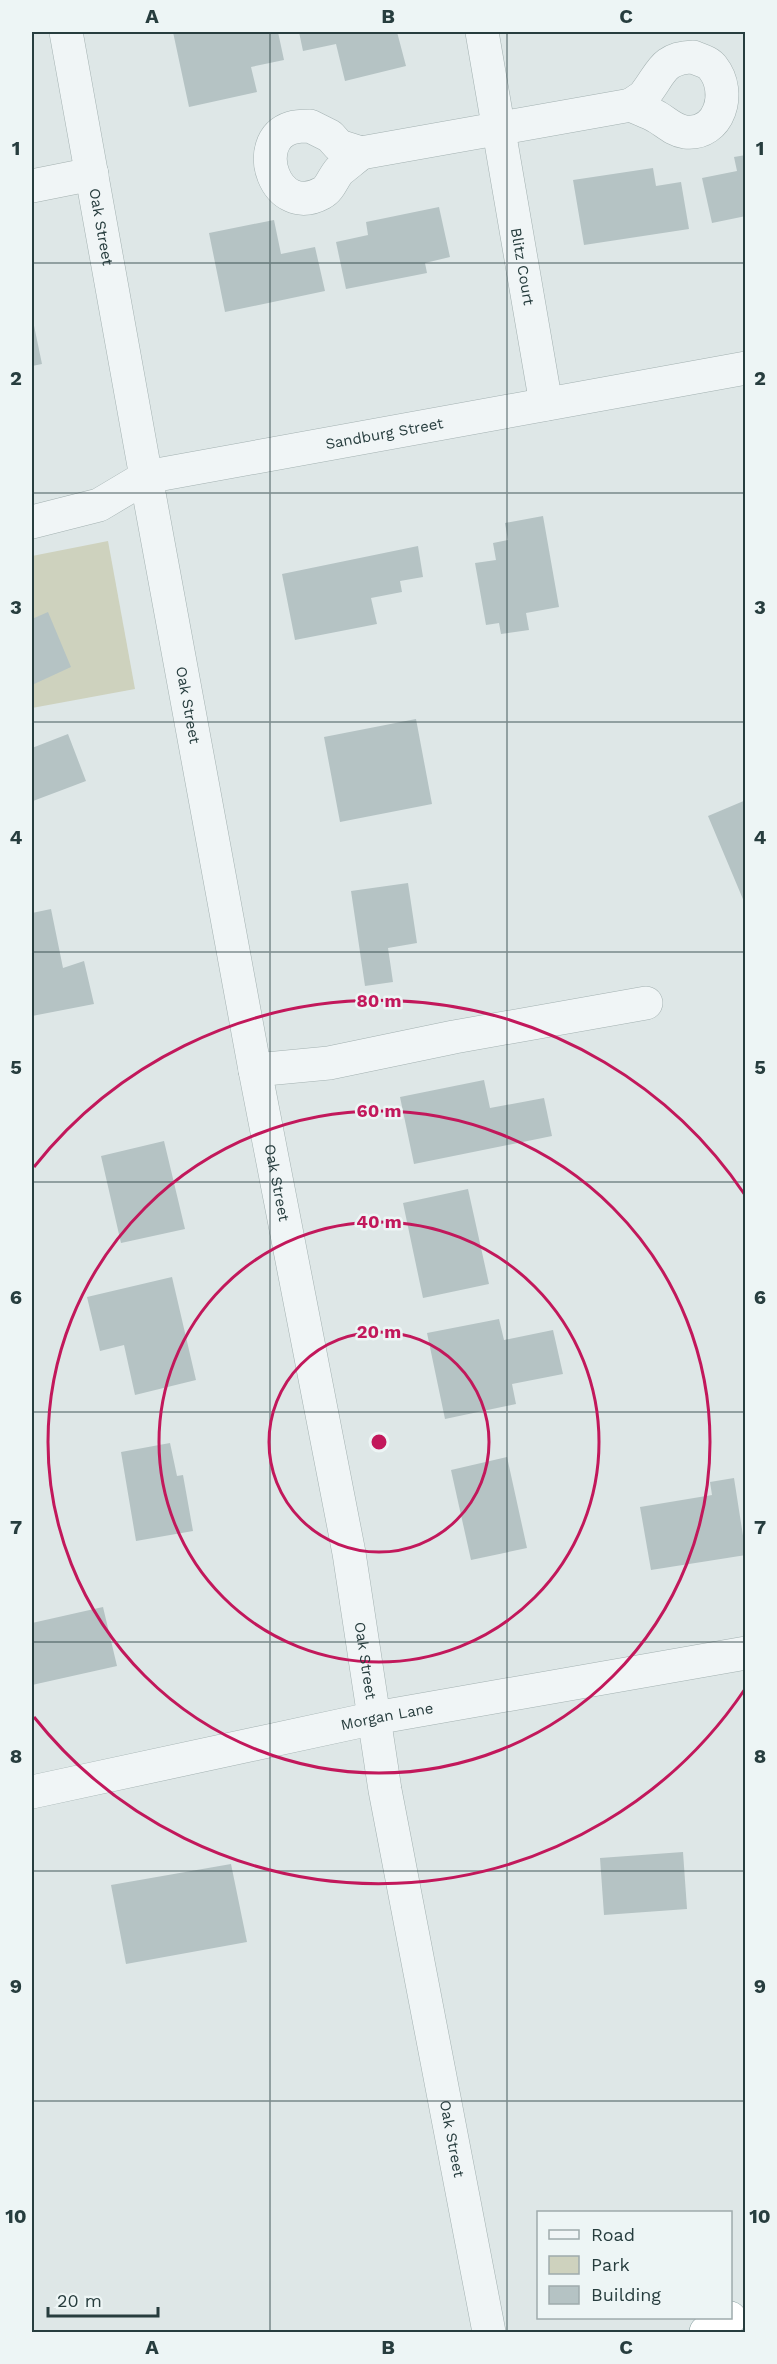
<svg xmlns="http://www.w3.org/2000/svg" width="777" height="2364" font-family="'Work Sans',sans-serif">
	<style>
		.green { fill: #ced2be }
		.building { fill: #b5c3c4 }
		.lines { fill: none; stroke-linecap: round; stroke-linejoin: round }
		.minor-casing { stroke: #a3b1b1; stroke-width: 34 }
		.highway-casing { stroke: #859d9e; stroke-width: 34 }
		.minor { stroke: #f0f5f6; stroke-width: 33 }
		.highway { stroke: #fff; stroke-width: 33 }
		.grid { fill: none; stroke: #273d3e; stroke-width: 1.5; stroke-opacity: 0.55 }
		.ring { fill: none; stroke: #c2185b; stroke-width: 3 }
		.labels { text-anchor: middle; stroke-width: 5; stroke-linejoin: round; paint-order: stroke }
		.street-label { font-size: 15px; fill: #273d3e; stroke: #edf5f5 }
		.centre { fill: #c2185b; stroke: #edf5f5; stroke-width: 3 }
		.ring-label { font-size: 18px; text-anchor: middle; font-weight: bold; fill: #c2185b; stroke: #edf5f5; stroke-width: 5; stroke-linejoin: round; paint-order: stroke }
		.neatline { fill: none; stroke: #273d3e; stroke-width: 2 }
		.grid-label { font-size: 20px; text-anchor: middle; font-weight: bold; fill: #273d3e }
	</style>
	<rect width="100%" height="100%" fill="#dee7e7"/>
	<path class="green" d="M108,541L135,689L32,708V556Z"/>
	<path class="building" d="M173,32H278L284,60L251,67L257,92L189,107Z
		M299,32H397L406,66L345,81L336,44L303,51Z
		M746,155V216L712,223L702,178L737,171L734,157Z
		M653,168L656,186L681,182L689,229L584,245L573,180Z
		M439,207L450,257L425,263L427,273L346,289L336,242L368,235L366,222Z
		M274,220L281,254L315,247L325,291L225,312L209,233Z
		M32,316L42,364L32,366Z
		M543,516L559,607L526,613L529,630L501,634L499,623L486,625L475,563L496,560L493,543L508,540L505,523Z
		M418,546L423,577L400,581L402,592L371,598L377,624L295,640L282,574Z
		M48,612L71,667L32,685V619Z
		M416,719L432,804L340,822L324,737Z
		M68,734L86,781L33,801L32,748Z
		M746,800V904H745L708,816Z
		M408,883L417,943L388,948L393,982L365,986L351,891Z
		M51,909L63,968L84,961L94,1004L32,1016V913Z
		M484,1080L490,1108L544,1098L552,1136L414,1164L400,1097Z
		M164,1141L185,1229L121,1243L101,1156Z
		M468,1189L489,1284L423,1298L403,1203Z
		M172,1277L196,1380L135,1395L124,1345L100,1351L87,1297Z
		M499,1319L504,1340L553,1330L563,1374L512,1384L516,1404L445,1419L427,1333Z
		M170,1443L177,1476L183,1475L193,1531L136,1541L121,1452Z
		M507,1457L527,1548L471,1560L451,1470Z
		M734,1478L746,1555L651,1570L640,1507L712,1495L710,1482Z
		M103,1607L117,1666L32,1685V1623Z
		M683,1852L687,1909L604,1915L600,1858Z
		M231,1864L247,1942L126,1964L111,1885Z"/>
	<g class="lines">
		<g class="minor-casing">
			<g id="minor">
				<path id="s1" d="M66,32L146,477L255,1070L349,1553L385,1790L489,2332"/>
				<path id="s2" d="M482,32L546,404"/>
				<path d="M693,57C700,60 709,62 713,68C732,92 720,136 685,132C673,130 666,122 657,117C649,112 639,109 631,105C636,101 643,98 646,93C662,72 663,58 693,57Z"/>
				<path d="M310,126L330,136L339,146L361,153C354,159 346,165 339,171C333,178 330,189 322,193C275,219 250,141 291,128C297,126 304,126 310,126Z"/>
				<path d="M361,153L631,105"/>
				<path d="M32,186L92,174"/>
				<path id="s3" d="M32,522L99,505L146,477L746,368"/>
				<path d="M255,1070L329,1063L454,1037L646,1003"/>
				<path id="s4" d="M32,1792L375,1718L746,1653"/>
			</g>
		</g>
		<g class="highway-casing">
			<path id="highway" d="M706,2332L730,2318"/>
		</g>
		<use href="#minor" class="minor"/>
		<use href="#highway" class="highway"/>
	</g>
	<path class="grid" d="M270,32V2332M507,32V2332M32,263H746M32,493H746M32,722H746M32,952H746M32,1182H746M32,1412H746M32,1642H746M32,1871H746M32,2101H746"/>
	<g class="ring">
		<circle cx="379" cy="1442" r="110"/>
		<circle cx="379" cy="1442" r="220"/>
		<circle cx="379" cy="1442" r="331"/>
		<path d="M745 1689A441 441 0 0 1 34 1717M34 1167A441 441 0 0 1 745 1195"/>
	</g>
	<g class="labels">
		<g class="street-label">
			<text dy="5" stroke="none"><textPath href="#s1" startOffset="198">Oak Street</textPath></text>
			<text dy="5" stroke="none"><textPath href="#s2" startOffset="238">Blitz Court</textPath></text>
			<text dy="5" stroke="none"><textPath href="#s3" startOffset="366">Sandburg Street</textPath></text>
			<text dy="5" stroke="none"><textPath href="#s1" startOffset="684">Oak Street</textPath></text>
			<text dy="5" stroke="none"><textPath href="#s1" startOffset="1170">Oak Street</textPath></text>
			<text dy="5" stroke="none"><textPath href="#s1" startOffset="1656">Oak Street</textPath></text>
			<text dy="5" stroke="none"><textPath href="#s4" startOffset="363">Morgan Lane</textPath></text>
			<text dy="5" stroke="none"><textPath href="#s1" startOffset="2142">Oak Street</textPath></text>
		</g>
	</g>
	<circle cx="379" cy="1442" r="9" class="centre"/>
	<g class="ring-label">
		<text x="379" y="1007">80 m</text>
		<text x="379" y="1117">60 m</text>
		<text x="379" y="1228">40 m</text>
		<text x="379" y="1338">20 m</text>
	</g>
	<rect width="777" height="2364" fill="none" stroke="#edf5f5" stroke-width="66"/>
	<rect x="537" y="2211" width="195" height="108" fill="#edf5f5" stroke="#9eabac" stroke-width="1.5"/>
	<rect x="549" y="2230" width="30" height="9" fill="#f0f5f6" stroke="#9eabac" stroke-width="1.5"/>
	<text x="591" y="2241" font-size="18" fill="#273d3e">Road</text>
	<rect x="549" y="2256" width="30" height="18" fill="#ced2be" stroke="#9eabac" stroke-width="1.5"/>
	<text x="591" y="2271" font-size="18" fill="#273d3e">Park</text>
	<rect x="549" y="2286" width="30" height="18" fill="#b5c3c4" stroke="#9eabac" stroke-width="1.5"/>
	<text x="591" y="2301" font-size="18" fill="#273d3e">Building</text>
	<path d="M48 2307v9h110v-9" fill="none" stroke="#273d3e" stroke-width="3"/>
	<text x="57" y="2307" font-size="18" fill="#273d3e" stroke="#edf5f5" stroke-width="4.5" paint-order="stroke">20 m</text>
	<rect x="33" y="33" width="711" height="2298" class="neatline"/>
	<g class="grid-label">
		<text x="152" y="23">A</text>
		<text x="388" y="23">B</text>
		<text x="626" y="23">C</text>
		<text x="16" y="155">1</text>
		<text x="760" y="155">1</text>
		<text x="16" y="385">2</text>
		<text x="760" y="385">2</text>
		<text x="16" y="614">3</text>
		<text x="760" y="614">3</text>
		<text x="16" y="844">4</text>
		<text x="760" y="844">4</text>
		<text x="16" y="1074">5</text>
		<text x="760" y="1074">5</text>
		<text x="16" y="1304">6</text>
		<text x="760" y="1304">6</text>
		<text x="16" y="1534">7</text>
		<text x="760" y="1534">7</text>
		<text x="16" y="1763">8</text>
		<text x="760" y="1763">8</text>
		<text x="16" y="1993">9</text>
		<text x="760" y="1993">9</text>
		<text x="16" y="2223">10</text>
		<text x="760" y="2223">10</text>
		<text x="152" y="2354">A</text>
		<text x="388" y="2354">B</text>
		<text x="626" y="2354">C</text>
	</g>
</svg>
